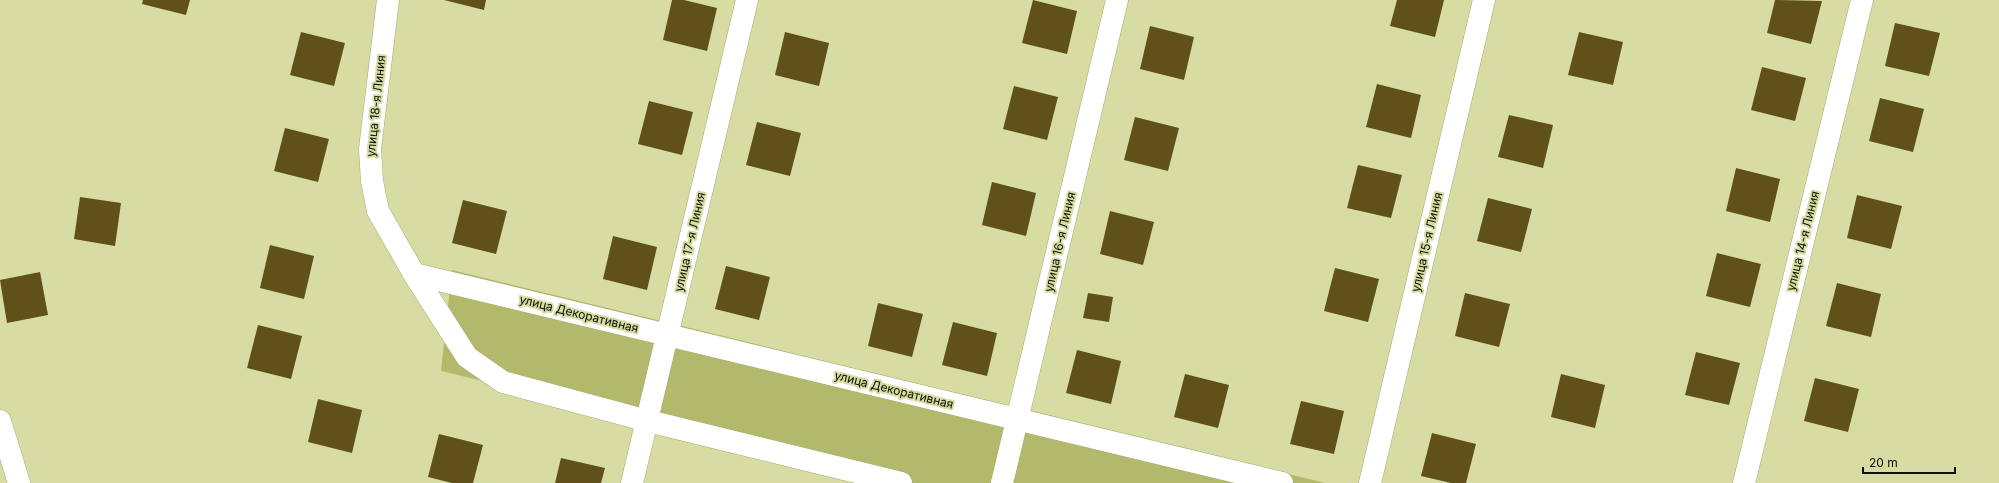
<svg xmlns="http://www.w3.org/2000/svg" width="1999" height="483" font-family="Inter,sans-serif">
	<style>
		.green { fill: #b3b96b }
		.building { fill: #60501a }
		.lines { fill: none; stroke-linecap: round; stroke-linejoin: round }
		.minor-casing { stroke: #a7ac74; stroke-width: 23 }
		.minor { stroke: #fff; stroke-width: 22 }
		.labels { text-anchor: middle; stroke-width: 4; stroke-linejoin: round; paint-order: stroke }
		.street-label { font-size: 12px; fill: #0e0e00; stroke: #d7dca3 }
	</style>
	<rect width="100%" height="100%" fill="#d7dca3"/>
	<path class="green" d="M452,270L1325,483H910L441,371Z"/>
	<path class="building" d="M143,0H190L186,15L142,4Z
		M444,0H486L484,10Z
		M672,0H684L717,8L707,51L663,40Z
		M1033,0L1077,11L1067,54L1022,43Z
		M1397,0H1444L1435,37L1390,26Z
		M1775,0L1822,1L1811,44L1767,33Z
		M1895,23L1940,33L1929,76L1885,66Z
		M1150,26L1194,37L1184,80L1140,69Z
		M301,32L345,43L334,86L290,75Z
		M785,32L829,43L819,86L775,75Z
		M1579,32L1623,42L1613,85L1568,75Z
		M1762,67L1806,78L1795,121L1751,110Z
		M1377,84L1421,95L1411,138L1366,127Z
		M1014,86L1058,97L1047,140L1003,129Z
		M1880,98L1924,109L1913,152L1869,141Z
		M649,101L693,112L682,155L638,144Z
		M1509,115L1553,125L1543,168L1498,157Z
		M1135,117L1179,128L1168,171L1124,160Z
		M757,122L801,133L790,176L746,165Z
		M285,128L329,139L318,182L274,171Z
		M1358,165L1402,175L1391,218L1347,208Z
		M1736,168L1780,179L1770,222L1726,211Z
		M992,182L1036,193L1026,236L982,225Z
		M1857,195L1902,206L1891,249L1847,238Z
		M80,197L121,203L115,246L74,239Z
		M1488,198L1532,209L1521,252L1477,241Z
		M463,200L507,211L496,254L452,243Z
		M1110,211L1154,222L1143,265L1100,254Z
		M613,236L657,247L647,290L603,279Z
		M270,245L314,256L304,299L260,288Z
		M1717,253L1761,264L1750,307L1706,296Z
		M726,266L770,277L759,320L715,309Z
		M1335,268L1379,279L1368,322L1324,311Z
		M40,272L48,315L7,323L0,280Z
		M1837,283L1881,294L1871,337L1826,326Z
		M1088,293L1113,297L1109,322L1083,318Z
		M1465,293L1510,304L1499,347L1455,336Z
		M878,303L923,314L912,357L868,346Z
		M953,322L997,333L987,376L942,365Z
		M258,325L302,336L291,379L247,368Z
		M1077,350L1121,361L1111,404L1066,393Z
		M1696,352L1740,363L1729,405L1685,395Z
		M1185,374L1229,385L1218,428L1174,417Z
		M1561,374L1605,385L1595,428L1551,417Z
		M1815,378L1859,389L1848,432L1804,421Z
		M318,399L362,410L352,453L308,442Z
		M1301,401L1344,411L1334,454L1290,444Z
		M1432,433L1476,444L1466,483H1451L1421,476Z
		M439,434L483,445L473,483H452L428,477Z
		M561,458L605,468L601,483H555Z"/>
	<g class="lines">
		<g class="minor-casing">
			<path id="minor" d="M388,0L370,149L372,181L378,211L414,274
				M0,421L19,483
				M632,483L747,0
				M901,483L648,421L503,382L467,357L414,274L1282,483
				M1002,483L1117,0
				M1370,483L1484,0
				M1744,483L1862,0"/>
		</g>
		<use href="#minor" class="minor"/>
	</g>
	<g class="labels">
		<g class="street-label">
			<text transform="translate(376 106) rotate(-84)" y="4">улица 18-я Линия</text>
			<text transform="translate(1803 241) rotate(-76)" y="4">улица 14-я Линия</text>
			<text transform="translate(690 242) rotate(-77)" y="4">улица 17-я Линия</text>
			<text transform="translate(1060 242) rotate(-77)" y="4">улица 16-я Линия</text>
			<text transform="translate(1427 242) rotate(-77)" y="4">улица 15-я Линия</text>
			<text transform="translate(579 314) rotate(14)" y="4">улица Декоративная</text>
			<text transform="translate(894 390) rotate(14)" y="4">улица Декоративная</text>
		</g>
	</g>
	<path d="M1863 467v6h92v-6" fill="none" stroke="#0e0e00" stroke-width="2"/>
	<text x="1869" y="467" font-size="12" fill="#0e0e00" stroke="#d7dca3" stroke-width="3" paint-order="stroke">20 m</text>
</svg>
